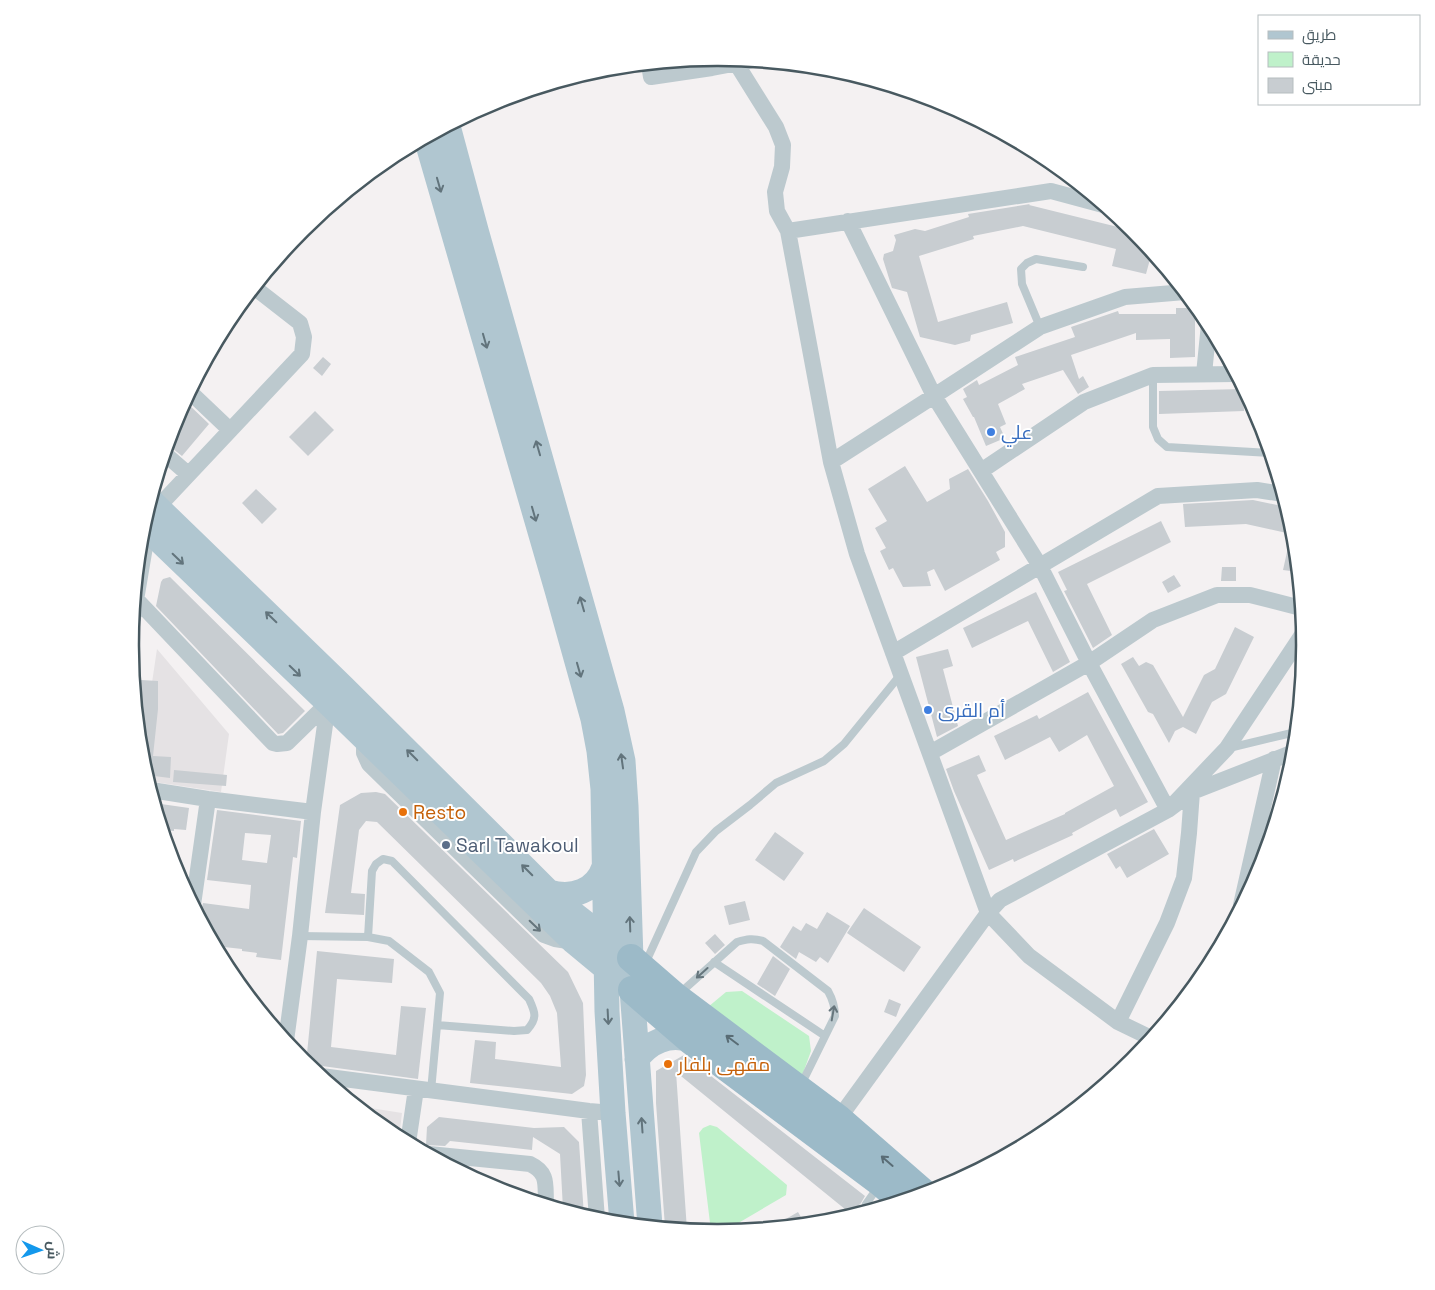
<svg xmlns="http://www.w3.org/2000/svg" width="1435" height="1290" font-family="'Space Grotesk',Cairo,sans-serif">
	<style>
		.education { fill: #e5e2e4 }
		.green { fill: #bff1ca }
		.building { fill: #c8cdd1; fill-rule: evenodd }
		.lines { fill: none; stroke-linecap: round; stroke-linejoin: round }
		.service { stroke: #bcc9ce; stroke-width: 8 }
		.minor { stroke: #bcc9ce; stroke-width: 16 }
		.primary { stroke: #b0c6d0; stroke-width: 25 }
		.trunk { stroke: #9cbac8; stroke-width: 28 }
		.oneway { stroke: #62747c }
		.oneway2 { stroke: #65757c }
		.oneway3 { stroke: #596c75 }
		.shop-dot { fill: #3f7fe0; stroke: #fff; stroke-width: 2 }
		.food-dot { fill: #e8710a; stroke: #fff; stroke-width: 2 }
		.service-dot { fill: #5c6f8a; stroke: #fff; stroke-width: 2 }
		.labels { text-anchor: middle; stroke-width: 4; stroke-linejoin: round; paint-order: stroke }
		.shop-label { font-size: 19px; fill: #366cbe; stroke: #fff; text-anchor: start }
		.food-label { font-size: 19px; fill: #c56008; stroke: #fff; text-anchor: start }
		.service-label { font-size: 19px; fill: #4e5e75; stroke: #fff; text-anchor: start }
		.rim { fill: none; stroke: #485960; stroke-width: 2.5 }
	</style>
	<rect width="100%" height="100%" fill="#f4f1f2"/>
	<path class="education" d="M157,649L229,734L221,792L148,781L141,757Z
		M358,1106L402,1113L399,1138L391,1133Z"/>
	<path class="green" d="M742,991L809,1036L811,1051L802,1076L708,1007L726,992Z
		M710,1125L717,1127L787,1185L786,1195L723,1232H716L711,1231L699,1133L703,1128Z"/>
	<path class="building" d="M1030,204L1029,205L1134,231L1152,252L1146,274L1112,266L1116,249L1023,226L973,236L974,239L919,256L938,322L1007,302L1013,323L971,335L970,341L955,345L920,337L907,292L892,288L883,259L884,254L893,251L896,240L894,235L915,229L925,231L969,217L968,214Z
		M1176,308H1195V357L1170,358V339L1136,340V333L1071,355L1079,379L1083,376L1089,387L1078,394L1063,370L1022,384L1025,389L998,404L1006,424L1000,427L1005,438L986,446L974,417H973L963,399L967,397L963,389L977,380L979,385L1018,365L1015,357L1075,337L1071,327L1118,311L1119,314H1176Z
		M323,357L331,364L322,376L313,368Z
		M1243,389L1244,411L1159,414V391Z
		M185,401L209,424L182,456L167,444L175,420Z
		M315,411L334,430L308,456L289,437Z
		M905,466L927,502L950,489L949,479L968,469L988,501L1005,532V547L996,552L1000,560L945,591L934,569L927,572L931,586L903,587L893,568L889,570L880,551L886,548L875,528L887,521L868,489Z
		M256,489L277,509L262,524L242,503Z
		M1253,500L1287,507L1294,531L1298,572L1283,570L1291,534L1246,524L1185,527L1183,504Z
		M1161,521L1171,542L1087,584L1112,635L1093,648L1064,591L1067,590L1058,572Z
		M1222,567H1236V581H1221Z
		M1174,575L1181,586L1168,593L1162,582Z
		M170,577L305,711L283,733L278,734L156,606L161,582L163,579Z
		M1036,592L1070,662L1053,672L1028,621L972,648L963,628Z
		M1235,627L1254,637L1226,694L1212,702L1196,734L1183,727L1175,731L1169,743L1153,714L1148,712L1121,664L1133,657L1139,666L1146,662L1153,665L1183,717L1204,675L1215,669Z
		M948,649L953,666L943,669L958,726L937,737L916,657Z
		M141,680L158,681V709L153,756L171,757L170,778L146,775L141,759L136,707H139Z
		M1088,692L1148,802L1120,817L1116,809L1072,833L1073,835L1014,862L1013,859L989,870L954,791L946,769L979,755L986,771L977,775L1006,840L1065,814V813L1114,786L1087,735L1059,752L1050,737L1005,760L994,736L1037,715L1039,719Z
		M174,770L227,775L226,786L173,782Z
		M376,792L385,794L568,972L583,1003L586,1075L584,1086L572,1094L470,1083L475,1040L496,1042L495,1059L561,1067L557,1013L550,996L541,983L377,822L366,821L359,830L351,893L365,894L364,915L325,913L340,805L361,793Z
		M154,803L189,808L186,830L174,829V831L163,830Z
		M217,810L301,821L297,858L293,857L281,960L256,957L257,953L242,951V949L215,946L198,914L201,911L203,903L249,909L251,885L207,880ZM245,833L271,835L267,863L242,860Z
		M1154,829L1169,854L1127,878L1120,866L1116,869L1107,854Z
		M775,832L804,853L784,881L755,860Z
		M745,901L750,920L729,925L724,906Z
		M864,908L921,947L904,972L847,933Z
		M827,912L850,926L828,963L820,957L816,962L799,952L796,959L780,947L793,926L801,931L806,923L817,929Z
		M715,934L725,945L715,954L705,943Z
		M317,951L394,959L392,983L337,979L331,1047L396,1055L401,1006L426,1008L418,1079L322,1066L315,1068H311L306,1064Z
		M773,956L790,969L775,996L757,984Z
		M889,999L901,1004L896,1017L884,1012Z
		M684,1055L865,1196L861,1203L851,1214L676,1072L687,1230L665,1227L656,1103V1071Z
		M439,1117L534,1128L564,1127L579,1142L584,1216L563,1209L560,1154L533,1137L532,1150L450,1141L445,1146L426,1145L427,1127Z
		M798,1212L805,1224L772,1227Z"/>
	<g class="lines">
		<path class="service" d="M1040,327L1022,284L1021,269L1027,263L1036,259L1083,267
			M1153,375V427L1158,439L1167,447L1270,453
			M1229,748L1296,732
			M300,936L368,937L389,941L429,972L440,993L431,1091
			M368,937L372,871L376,864L383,859L392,861L529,999C535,1012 538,1018 527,1030L514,1031L437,1025
			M714,962L825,1036
			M645,964L696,852L716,831L750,805L776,783L824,761L844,744L901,674
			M680,993L737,942C747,939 753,938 763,941L828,991C833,1000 835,1006 835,1016L801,1085
			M866,1204L878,1187"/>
		<path class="minor" d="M736,59V63L776,127L783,145L782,167L775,192L777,211L788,231L831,462L857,554L988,913L1000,900L1168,810L1227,748L1304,632
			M649,64L651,77L712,68L749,61
			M848,221L934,396L1040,327L1125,297L1185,292
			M788,231L1051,191L1103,205
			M1204,374L1209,324
			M190,392L230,430
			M165,454L188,474
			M831,462L934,396L1040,566L1089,663L1168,810L1192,792L1294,752
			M981,471L1084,402L1153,375L1236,374
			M158,507L302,354L304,337L300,323L255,288
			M136,599L273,743L277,744L287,743L328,703
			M133,618L148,529
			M893,653L1158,496L1257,490L1283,494
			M364,739V753L369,764L544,935L555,939L574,942
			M930,753L1089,663L1153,620L1217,595H1250L1301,608
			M151,790L208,799L313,812
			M193,905L208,799
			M1241,905L1274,759
			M1118,1022L1167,923L1184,878L1189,833L1192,792
			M286,1041L300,936L313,812L328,703
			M321,1076L589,1111L613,1113
			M589,1111L597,1219
			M834,1125L988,913L1029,956L1118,1022L1151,1038
			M408,1143L416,1089
			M429,1154L530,1164C549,1173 545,1185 546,1204"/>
		<path class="primary" d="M448,126L476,230L612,711L623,761L626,806L632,990L650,1226
			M426,138L557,590L593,719L599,751L603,789L607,1011L613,1113L622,1223
			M150,500L343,687L549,892L560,903L615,946
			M143,525L328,703L574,942L615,976
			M549,892C572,899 596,891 604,867
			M637,1059C649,1042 669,1033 690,1040"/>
		<path class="trunk" d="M631,958L676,997L839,1119L924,1193
			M632,990L690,1040L881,1183L901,1200"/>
	</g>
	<defs><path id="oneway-shaft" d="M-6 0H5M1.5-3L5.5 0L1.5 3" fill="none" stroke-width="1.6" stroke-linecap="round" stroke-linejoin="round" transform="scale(1.25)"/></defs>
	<g class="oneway">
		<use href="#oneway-shaft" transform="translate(439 185) rotate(74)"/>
		<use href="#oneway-shaft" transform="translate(485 341) rotate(74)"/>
		<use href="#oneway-shaft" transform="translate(538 448) rotate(-106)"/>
		<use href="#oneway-shaft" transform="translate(534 514) rotate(74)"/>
		<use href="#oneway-shaft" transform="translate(178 559) rotate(44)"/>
		<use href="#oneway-shaft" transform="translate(582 604) rotate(-106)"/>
		<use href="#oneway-shaft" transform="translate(271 617) rotate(-136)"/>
		<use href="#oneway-shaft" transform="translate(579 670) rotate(74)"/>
		<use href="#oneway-shaft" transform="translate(295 671) rotate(44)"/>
		<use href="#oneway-shaft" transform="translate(412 755) rotate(-135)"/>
		<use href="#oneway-shaft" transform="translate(622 761) rotate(-98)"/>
		<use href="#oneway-shaft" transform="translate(527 870) rotate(-135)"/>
		<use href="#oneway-shaft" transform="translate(630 924) rotate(-92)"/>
		<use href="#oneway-shaft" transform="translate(608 1017) rotate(87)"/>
		<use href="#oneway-shaft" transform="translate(642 1125) rotate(-94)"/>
		<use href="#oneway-shaft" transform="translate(619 1179) rotate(85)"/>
	</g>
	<g class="oneway2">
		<use href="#oneway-shaft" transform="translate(535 926) rotate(44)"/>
		<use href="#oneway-shaft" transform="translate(702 973) rotate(138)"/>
		<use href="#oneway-shaft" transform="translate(833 1013) rotate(-80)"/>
	</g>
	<g class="oneway3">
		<use href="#oneway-shaft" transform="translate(732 1040) rotate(-143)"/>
		<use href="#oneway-shaft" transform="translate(887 1161) rotate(-139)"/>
	</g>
	<g class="shop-dot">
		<circle cx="991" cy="432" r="5"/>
		<circle cx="928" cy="710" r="5"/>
	</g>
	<g class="food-dot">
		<circle cx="403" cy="812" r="5"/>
		<circle cx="668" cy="1064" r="5"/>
	</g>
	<circle class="service-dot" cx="446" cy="845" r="5"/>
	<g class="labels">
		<g class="shop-label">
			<text x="1001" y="439">علي</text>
			<text x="938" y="717">أم القرى</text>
		</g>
		<g class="food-label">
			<text x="413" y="819">Resto</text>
			<text x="678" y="1071">مقهى بلفار</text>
		</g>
		<g class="service-label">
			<text x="456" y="852">Sarl Tawakoul</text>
		</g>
	</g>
	<path d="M0 0H1435V1290H0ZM717 66H718A578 578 0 0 1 1296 644V646A578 578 0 0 1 718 1224H717A578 578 0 0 1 139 646V644A578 578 0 0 1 717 66Z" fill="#fff" fill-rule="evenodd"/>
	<path class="rim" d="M717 66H718A578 578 0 0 1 1296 644V646A578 578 0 0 1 718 1224H717A578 578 0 0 1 139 646V644A578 578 0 0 1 717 66Z"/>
	<rect x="1258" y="15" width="162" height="90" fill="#ffffff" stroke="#b6bdbf"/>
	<rect x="1268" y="31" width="25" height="8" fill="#b0c6d0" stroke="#b6bdbf"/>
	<text x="1302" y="40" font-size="15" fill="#485960">طريق</text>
	<rect x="1268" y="52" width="25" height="15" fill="#bff1ca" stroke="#b6bdbf"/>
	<text x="1302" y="65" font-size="15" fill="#485960">حديقة</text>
	<rect x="1268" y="78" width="25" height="15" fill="#c8cdd1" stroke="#b6bdbf"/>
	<text x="1302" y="90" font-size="15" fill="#485960">مبنى</text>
	<g transform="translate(40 1250) rotate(92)"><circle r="24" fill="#ffffff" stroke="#b6bdbf"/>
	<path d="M0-4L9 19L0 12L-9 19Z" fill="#1398ec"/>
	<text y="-8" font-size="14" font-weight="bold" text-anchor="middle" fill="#485960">ش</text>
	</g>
</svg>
